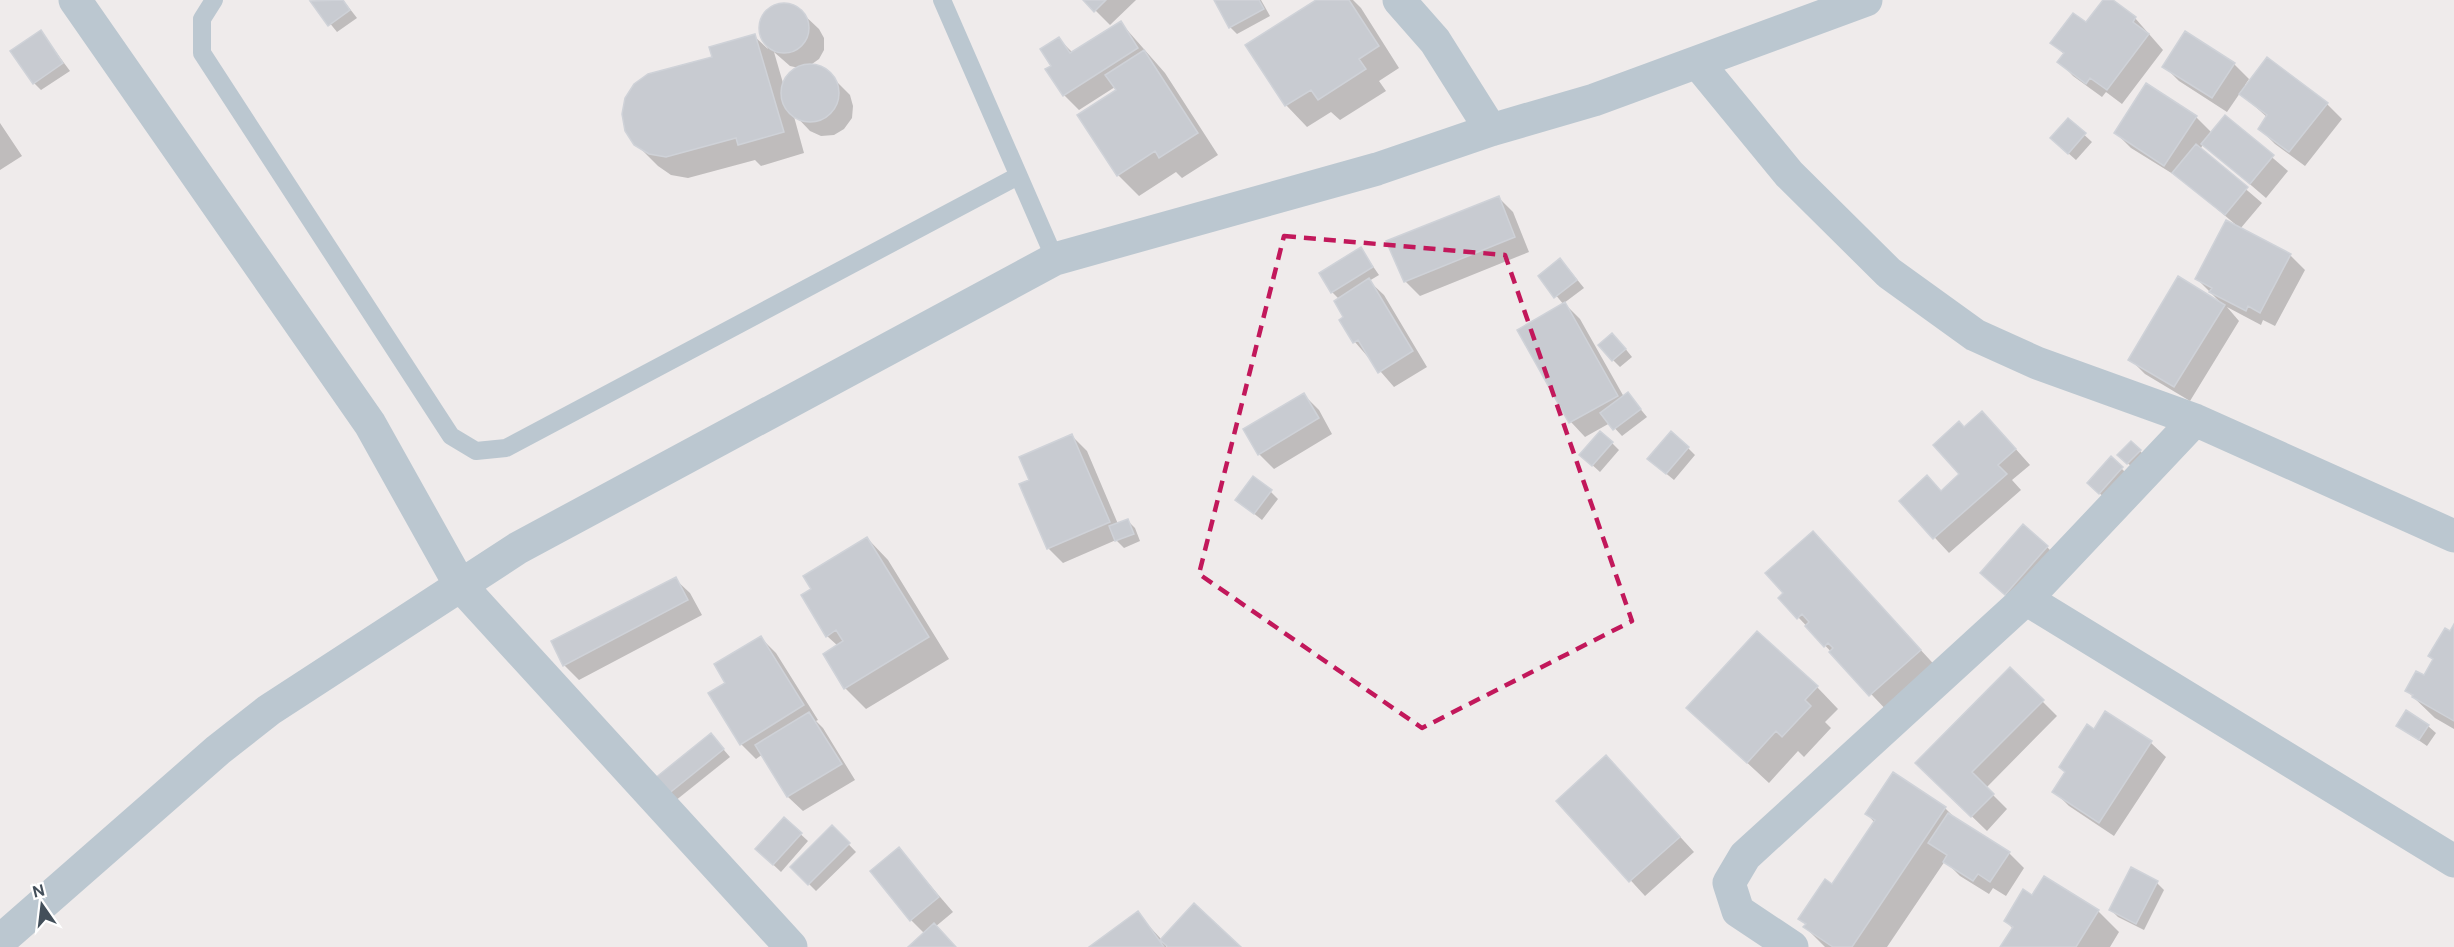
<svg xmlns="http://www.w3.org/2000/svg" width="2454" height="947" font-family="'DM Sans',sans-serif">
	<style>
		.shadow { fill: #0003; fill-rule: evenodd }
		.building { fill: #c8cbd1; stroke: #cfd2d8; stroke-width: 1.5 }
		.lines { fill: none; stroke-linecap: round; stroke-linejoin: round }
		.lane { stroke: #bbc7d0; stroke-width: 18 }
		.street { stroke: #bbc7d0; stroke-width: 33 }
		.marked { fill: none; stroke: #c2185b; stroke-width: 4.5; stroke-dasharray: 12 8; stroke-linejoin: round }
	</style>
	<rect width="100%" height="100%" fill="#efebeb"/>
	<path class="shadow" d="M343,0L357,18L337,32L312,1Z
		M1085,0H1136L1110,25Z
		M1216,0H1261L1270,16L1237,34L1230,27Z
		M1319,0H1353L1361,8L1399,68L1379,81L1386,91L1340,120L1331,112L1307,127L1286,105Z
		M2105,0H2110L2135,18L2163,50L2122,104L2106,92L2102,97L2073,76L2059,61L2064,54L2052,43L2086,24Z
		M784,4L795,7L803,14L819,29L824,38V50L819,59L812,64L825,70L850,95L853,106L852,118L844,129L834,135L821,136L810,131L793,113L804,153L761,166L755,160L688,178L671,175L658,166L636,144L714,58L754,36L768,49L761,34V23L765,14L774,7ZM774,52L790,66L799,68L791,72L783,83Z
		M1121,23L1165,73L1218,155L1182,178L1176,172L1139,196L1118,175V91L1115,87L1079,110L1064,95L1053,66L1059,39L1073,53Z
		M41,32L70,71L41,90L34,83Z
		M2267,59L2327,104L2342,119L2305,166L2275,144L2260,129L2268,118L2240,93L2227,112L2179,81L2164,66L2234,64L2249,79L2245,85L2247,86Z
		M2196,117L2212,133L2225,117L2288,171L2266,198L2203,144L2200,150L2262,203L2240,229L2290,255L2305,270L2275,326L2263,320L2261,325L2227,307L2239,321L2190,401L2145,374L2130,359L2222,304L2196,278L2235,224L2181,179L2131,148L2116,133Z
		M2068,120L2092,142L2076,160L2059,145Z
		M0,123L22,156L0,170Z
		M1498,197L1513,212L1529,252L1420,296L1405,281Z
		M1361,249L1379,275L1369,281L1384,295L1427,367L1394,387L1355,342L1339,299L1332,292Z
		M1567,267L1584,288L1564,303L1580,319L1624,397L1628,394L1647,417L1622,436L1610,423L1585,437L1571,422L1519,330L1564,305L1540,276Z
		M1620,342L1632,357L1620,367L1613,360Z
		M1304,395L1319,410L1332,434L1274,469L1259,454Z
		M1997,428L2030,465L2012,480L2021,490L1949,553L1901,501L1942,492L1961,475L1965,429Z
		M1072,436L1087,451L1118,524L1128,521L1135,528L1140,541L1124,548L1116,540L1063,563L1048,548Z
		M1612,443L1619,450L1600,472L1589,462Z
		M1688,448L1695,455L1674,480L1657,466Z
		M2140,451L2147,458L2135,470L2119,455Z
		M2111,458L2129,476L2107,500L2096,490Z
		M1271,492L1278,499L1262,520L1237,500Z
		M1813,533L1941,672L1892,716L1780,598L1785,593Z
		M867,538L888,560L949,659L866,709L845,688L838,646L827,636L813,590Z
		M2047,547L2061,561L2021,608L1997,588Z
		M675,579L690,593L702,615L579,680L564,665Z
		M2454,627V729L2435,718L2407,691L2424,677Z
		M761,638L776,653L818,720L816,721L823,728L855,780L803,811L788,797L763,754L756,759L741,744L727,683Z
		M2010,669L2057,716L1986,788L2007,809L1987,831L1917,763Z
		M1817,687L1838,709L1825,722L1831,728L1804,757L1798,751L1769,783L1688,708Z
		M2106,713L2151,743L2166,757L2114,836L2069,806L2054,791Z
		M2398,726H2428L2436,733L2427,746Z
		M718,743L730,757L675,801L668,794Z
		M1621,772L1694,852L1645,896L1558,801Z
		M1945,808L1957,820L2009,853L2024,868L2006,896L1993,888L1989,894L1960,876L1945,861L1887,947H1825L1805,927L1806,925L1800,919L1832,886L1875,823L1867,814Z
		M784,819L808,841L781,872L764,856Z
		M832,827L856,852L816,891L792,867Z
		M899,849L953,912L935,927L955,947H910L925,934L911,920Z
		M2131,869L2157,883L2164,890L2144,930L2118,917L2111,910Z
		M2033,897L2098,911L2119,932L2110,947H2002L2013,929L2006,921Z
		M1137,913L1162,940L1239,947H1170L1166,943V947H1092Z"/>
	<path class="building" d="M343,0L350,10L328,26L310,1Z
		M1083,0H1106L1094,12Z
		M1214,0H1259L1264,9L1229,28Z
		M1316,0H1349L1379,46L1359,59L1366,69L1318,100L1311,90L1285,106L1245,45Z
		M2103,0H2113L2136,17L2133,22L2149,34L2107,90L2090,78L2086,84L2057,62L2064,53L2050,43L2073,13L2086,22Z
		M759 28a25 25 0 1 1 50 0a25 25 0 1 1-50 0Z
		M1121,21L1138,48L1063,96L1045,69L1051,66L1040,49L1059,37L1070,53Z
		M41,30L63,63L33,84L10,51Z
		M2185,31L2235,63L2212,98L2162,67Z
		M755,34L784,132L738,145L736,138L666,157L649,154L634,145L625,131L622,114L625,98L634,84L648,74L712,57L709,47Z
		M1144,50L1198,133L1159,158L1155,151L1117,176L1077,115L1116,90L1105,75Z
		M2267,57L2328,103L2289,152L2258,129L2267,115L2239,94Z
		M781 93a29 29 0 1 1 58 0a29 29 0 1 1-58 0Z
		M2146,83L2197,116L2164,166L2114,133Z
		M2225,115L2274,155L2250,184L2201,144Z
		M2068,118L2086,133L2068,154L2050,138Z
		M2196,144L2248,187L2225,215L2172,173Z
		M1499,196L1515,237L1404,282L1386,241Z
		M2226,220L2291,254L2260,313L2248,306L2246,311L2209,292L2212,288L2195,279Z
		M1361,247L1373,267L1331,293L1319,273Z
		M1560,258L1577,280L1554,298L1538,276Z
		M2178,276L2225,305L2174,387L2128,360Z
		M1369,278L1413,351L1378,373L1358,340L1353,343L1339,320L1343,317L1334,301Z
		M1565,302L1618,396L1569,423L1517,330Z
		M1612,333L1626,349L1612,361L1598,345Z
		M1628,392L1641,409L1613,430L1600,413Z
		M1304,393L1319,418L1258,455L1243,429Z
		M1982,411L2016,449L1998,465L2007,474L1933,539L1899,501L1927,475L1941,491L1959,474L1933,445L1959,421L1964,427Z
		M1600,431L1613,442L1592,466L1579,455Z
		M1671,431L1689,447L1666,474L1647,459Z
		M1072,434L1110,522L1047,549L1019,484L1029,480L1019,457Z
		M2131,441L2141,450L2127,464L2117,455Z
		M2111,456L2123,467L2099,494L2087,483Z
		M1253,476L1272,490L1254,514L1235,500Z
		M1128,519L1134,534L1115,541L1109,526Z
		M2023,524L2048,546L2005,595L1980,573Z
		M1813,531L1921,650L1869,696L1829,652L1833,648L1828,643L1824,647L1805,626L1809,622L1802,614L1797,619L1778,598L1783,593L1765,573Z
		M867,537L929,637L844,689L823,654L843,641L836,630L826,637L801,595L811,589L803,576Z
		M676,577L688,600L563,666L551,641Z
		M2454,624V721L2412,697L2413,695L2405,691L2416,671L2424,675L2433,659L2428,656L2445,628L2450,631Z
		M1757,631L1818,686L1805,700L1811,706L1782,737L1776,731L1747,763L1686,708Z
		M761,636L804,705L740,745L708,693L725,683L714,664Z
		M2010,667L2044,700L1972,772L1994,794L1971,817L1915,763Z
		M2406,710L2429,725L2419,740L2396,726Z
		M2105,711L2152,741L2099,823L2052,792L2065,772L2059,767L2087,724L2094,729Z
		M809,712L842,764L787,797L755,745Z
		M711,733L724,749L667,795L654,779Z
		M1606,755L1680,837L1629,882L1556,801Z
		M1893,772L1946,807L1852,947H1833L1803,927L1806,924L1798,919L1825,879L1832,884L1875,820L1865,814Z
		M1948,813L2010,852L1990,882L1978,874L1973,881L1943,862L1947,855L1928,843Z
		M784,817L802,833L773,865L755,849Z
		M832,825L850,843L808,885L790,867Z
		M899,847L939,897L910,921L870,871Z
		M2131,867L2158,881L2136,924L2109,910Z
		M2044,876L2099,910L2076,947H2000L2013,927L2004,921L2023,889L2032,895Z
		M1194,903L1241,947H1168L1160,940Z
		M1138,911L1164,947H1089Z
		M934,923L956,947H908Z"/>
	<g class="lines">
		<path class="lane" d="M214,0L202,19V53L451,436L476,451L506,448L1018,176
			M942,0L1055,259"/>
		<path class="street" d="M75,0L370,424L460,585L791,947
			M1399,0L1435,41L1491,130
			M1697,62L1789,174L1889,273L1975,335L2037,363L2195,420L2454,536
			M2026,599L2454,861
			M0,941L218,750L269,710L518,548L1055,259L1377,169L1491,130L1594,100L1866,0
			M1792,947L1738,911L1729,883L1745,856L2026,599L2195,420"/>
	</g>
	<path class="marked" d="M1284,236L1505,255L1632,621L1422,728L1199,574Z"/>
	<g transform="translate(42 905) rotate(346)" stroke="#ffffff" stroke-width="4.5" paint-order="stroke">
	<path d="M0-4.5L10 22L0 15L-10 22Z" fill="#434f5a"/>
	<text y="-9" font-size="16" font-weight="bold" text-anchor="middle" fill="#434f5a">N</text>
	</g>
</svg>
